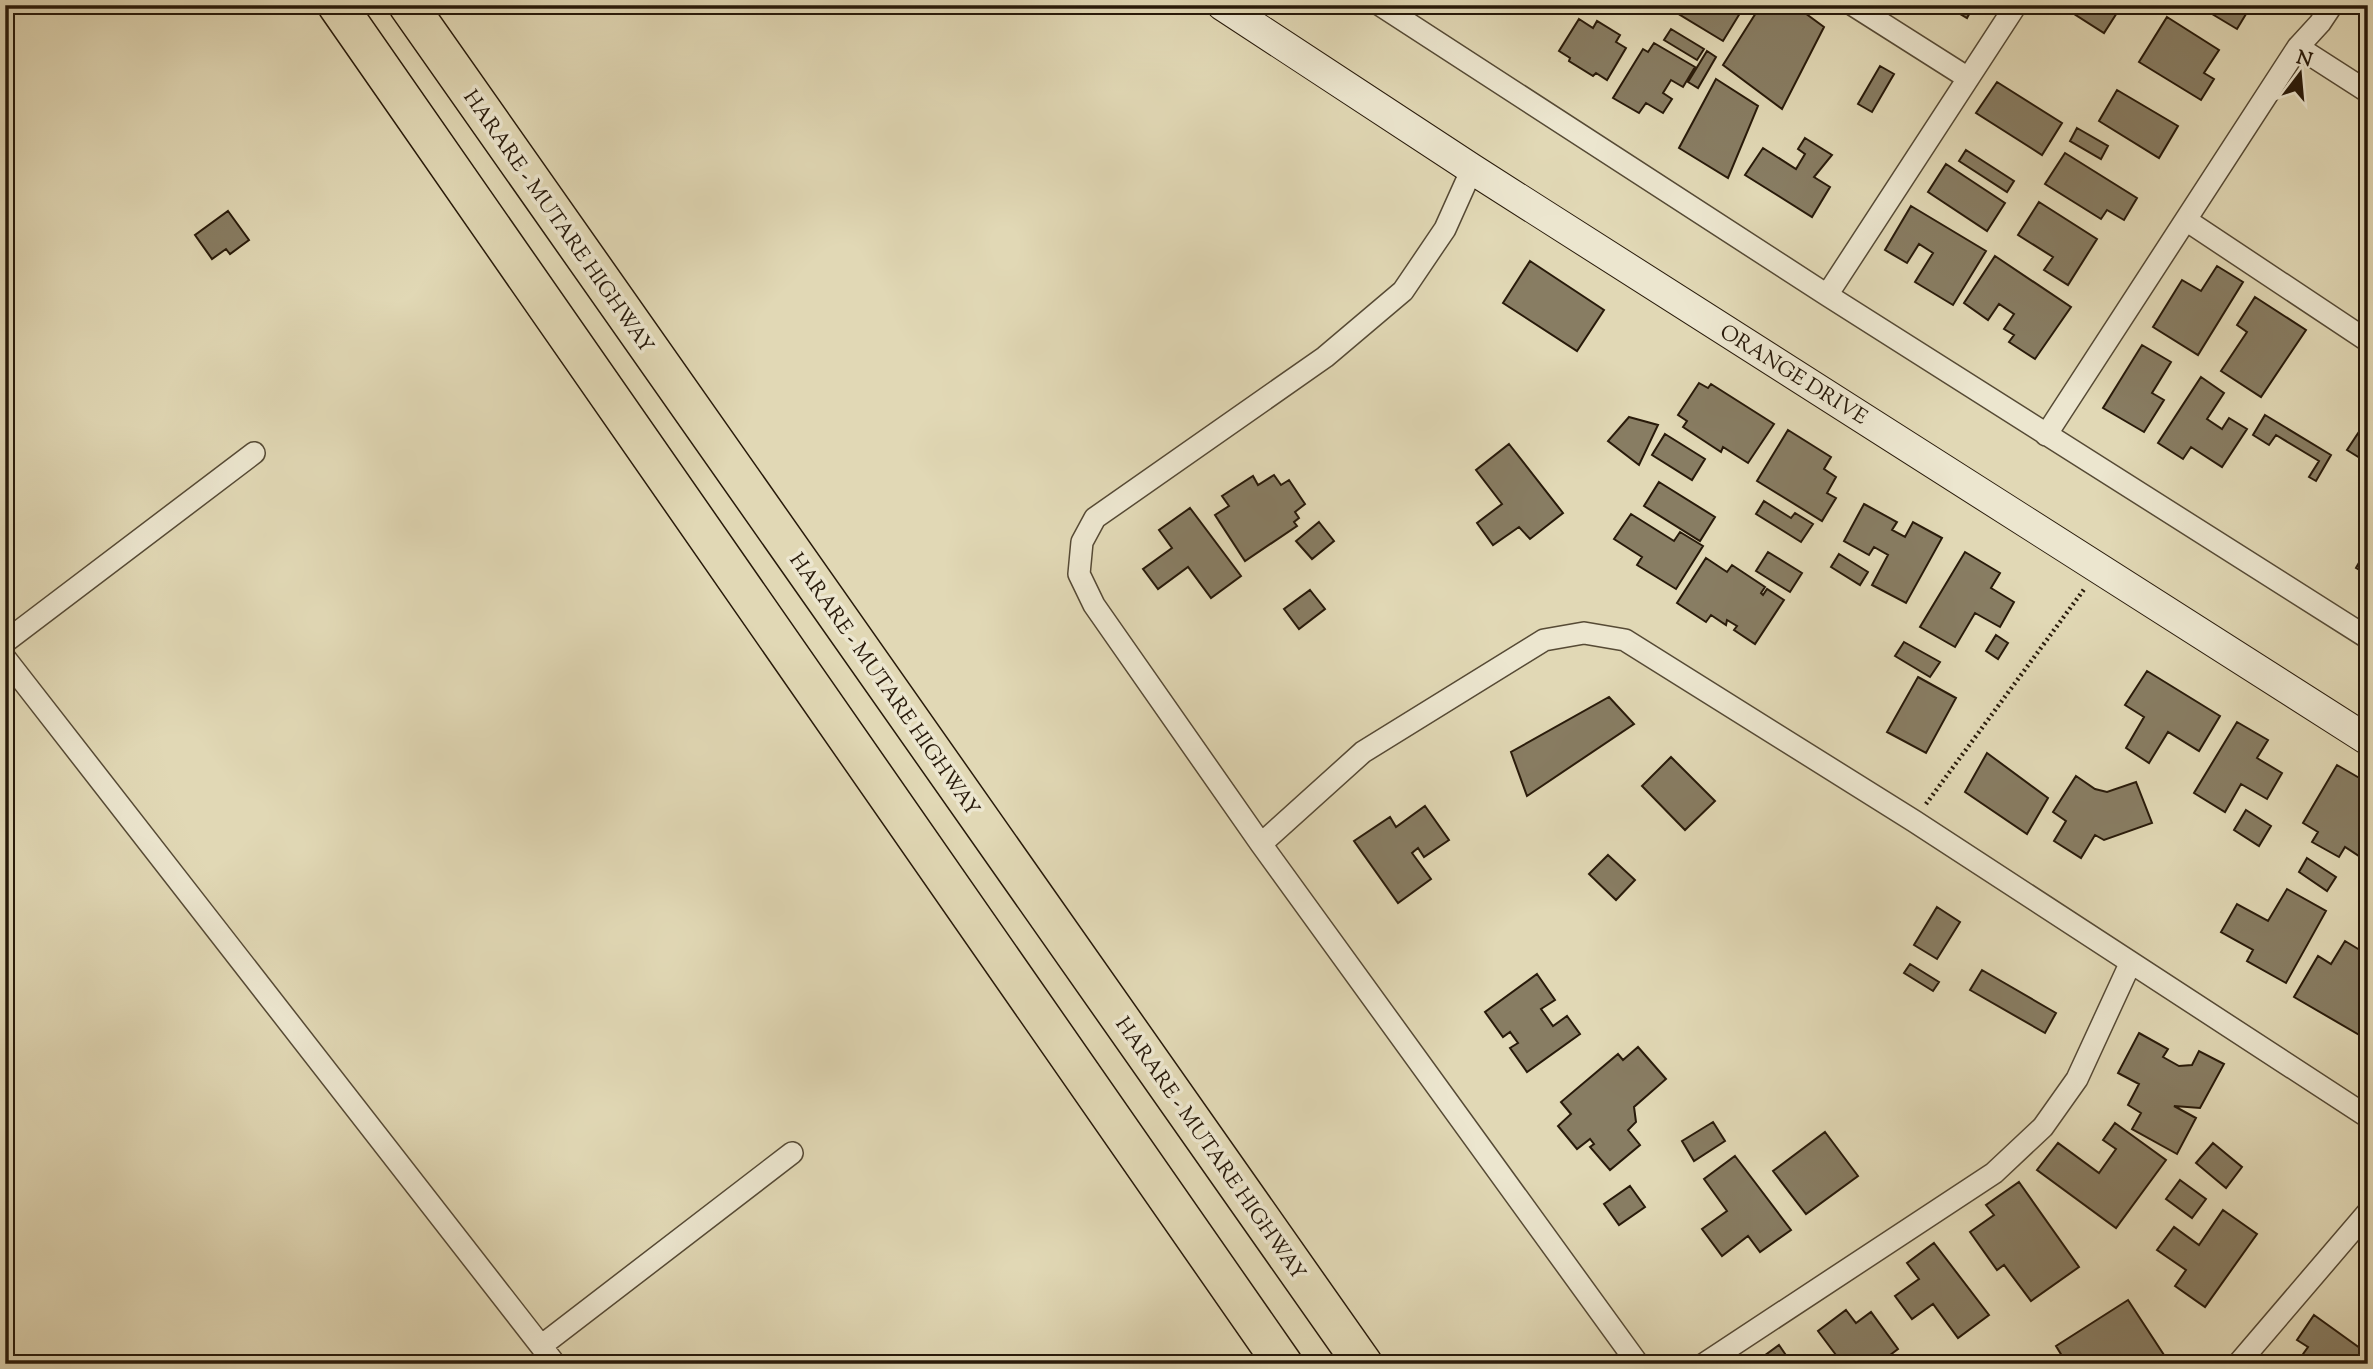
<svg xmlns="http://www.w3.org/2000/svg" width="2373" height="1369" font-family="'Sorts Mill Goudy',serif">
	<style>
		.building { fill: #887d63; stroke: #281a0a; stroke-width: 2 }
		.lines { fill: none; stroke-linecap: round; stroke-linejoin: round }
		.street-casing { stroke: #564a35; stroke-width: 24 }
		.secondary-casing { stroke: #281a0a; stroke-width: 32 }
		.highway-casing { stroke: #281a0a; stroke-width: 41 }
		.path { stroke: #281a0a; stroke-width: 4.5; stroke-dasharray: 2 3.5; stroke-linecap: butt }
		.street { stroke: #ece6cf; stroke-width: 21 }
		.secondary { stroke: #ece6cf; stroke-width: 30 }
		.highway { stroke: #e1d8b5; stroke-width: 38 }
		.labels { text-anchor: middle; stroke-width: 7; stroke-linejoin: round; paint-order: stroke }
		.street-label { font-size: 21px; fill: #281a0a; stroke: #ece6cf }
	</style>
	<rect width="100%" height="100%" fill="#e1d8b5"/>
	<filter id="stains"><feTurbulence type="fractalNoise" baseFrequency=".00286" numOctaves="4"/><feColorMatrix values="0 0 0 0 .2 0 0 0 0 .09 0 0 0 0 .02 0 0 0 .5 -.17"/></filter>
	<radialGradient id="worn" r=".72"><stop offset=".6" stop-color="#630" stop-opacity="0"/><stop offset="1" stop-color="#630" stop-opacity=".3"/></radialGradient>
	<path class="building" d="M1681,5H1745L1723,41L1677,13Z
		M1761,5H1794L1824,27L1782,109L1723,65Z
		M1945,5H1974L1967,18Z
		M2060,5H2122L2104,33Z
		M2217,5H2232L2246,14L2237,29L2212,14Z
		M2167,17L2219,50L2204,73L2214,79L2201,100L2139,62Z
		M1579,19L1593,28L1597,21L1620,35L1616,42L1626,48L1607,80L1596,73L1593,76L1569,61L1570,58L1559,51Z
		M1671,29L1704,49L1697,60L1664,40Z
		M1654,43L1695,67L1683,87L1671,80L1663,93L1672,99L1663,113L1646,103L1639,113L1613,98L1643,49L1648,52Z
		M1707,51L1716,57L1698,88L1688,82Z
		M1880,66L1894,74L1872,112L1858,104Z
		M1716,79L1758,106L1728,178L1679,148Z
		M1997,82L2062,123L2042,155L1976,113Z
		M2117,90L2178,126L2159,158L2099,121Z
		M2077,128L2108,146L2101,159L2070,141Z
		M1805,138L1832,155L1814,177L1830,187L1812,217L1745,175L1763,148L1796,169L1805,154L1798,149Z
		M1966,150L2014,181L2007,192L1959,161Z
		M2065,153L2137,198L2124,220L2107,210L2101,219L2045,184Z
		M1946,164L2005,203L1987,231L1928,192Z
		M2039,202L2097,239L2068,285L2044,270L2053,257L2018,235Z
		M1911,206L1986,251L1953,305L1915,282L1933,253L1919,244L1907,263L1885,250Z
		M228,211L249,240L230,254L226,249L212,259L195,235Z
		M1995,256L2071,307L2035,359L2009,342L2014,335L2004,329L2014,314L1999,304L1988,320L1964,303Z
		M1530,261L1604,310L1577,351L1503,303Z
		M2217,266L2243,282L2198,355L2153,327L2182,280L2201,291Z
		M2255,297L2306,330L2261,397L2221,371L2247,332L2237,325Z
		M2142,345L2171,362L2152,393L2164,400L2144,432L2103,408Z
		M2201,377L2224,393L2207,419L2222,429L2229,418L2247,429L2222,467L2191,447L2183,459L2158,443Z
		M1699,383L1708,388L1711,384L1774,424L1748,463L1723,447L1721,452L1683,427L1687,421L1678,415Z
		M2265,415L2331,455L2316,481L2309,477L2319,461L2276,435L2269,445L2253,435Z
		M1629,417L1658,425L1639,465L1608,441Z
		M2368,418V463L2347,450Z
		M1788,430L1831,457L1824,469L1836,477L1827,493L1836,498L1822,521L1757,481Z
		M1665,434L1705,459L1692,480L1652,455Z
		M1509,444L1563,513L1530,539L1519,527L1493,545L1477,523L1502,504L1476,470Z
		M1274,475L1281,485L1289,480L1305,504L1295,512L1299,518L1294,522L1297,526L1245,561L1215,515L1229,506L1222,496L1253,476L1258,485Z
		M1659,482L1715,517L1700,541L1644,506Z
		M1764,501L1791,518L1795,513L1813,524L1801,542L1756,514Z
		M1864,504L1897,522L1892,530L1905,537L1913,522L1942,538L1906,603L1872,585L1888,555L1874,547L1869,555L1844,541Z
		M1190,508L1241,576L1211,598L1188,567L1158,589L1143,569L1172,548L1159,530Z
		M1631,514L1674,541L1680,532L1703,546L1676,589L1637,565L1642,557L1614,539Z
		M1319,522L1334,541L1312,559L1296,541Z
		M2368,547V575L2356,568Z
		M1768,552L1802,573L1790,592L1756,571Z
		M1965,552L2000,573L1991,588L2014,602L2000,627L1975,613L1955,647L1920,627Z
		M1839,554L1868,572L1860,585L1831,567Z
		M1706,558L1727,572L1732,565L1765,587L1761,593L1763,595L1767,589L1784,600L1755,644L1734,630L1737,626L1727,620L1726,625L1711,615L1706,622L1677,603Z
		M1310,590L1325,609L1299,629L1284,609Z
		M1996,635L2008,643L1998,659L1986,651Z
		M1904,642L1940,662L1930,677L1895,656Z
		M2147,671L2220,716L2199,751L2168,732L2149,763L2126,748L2144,717L2125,705Z
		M1918,677L1956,698L1926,753L1887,732Z
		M1609,697L1634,724L1527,796L1511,752Z
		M2237,722L2268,740L2257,758L2282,773L2267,799L2241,784L2225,812L2194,793Z
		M1987,753L2048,798L2027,834L1965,792Z
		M1671,757L1715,801L1685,830L1642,786Z
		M2337,765L2368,783V849L2362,858L2345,847L2339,857L2312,842L2318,832L2303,823Z
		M2076,776L2095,789L2107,792L2136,782L2152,823L2104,840L2095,835L2081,858L2054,841L2066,821L2053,812Z
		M1425,806L1449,840L1424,857L1418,848L1412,853L1431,879L1398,903L1354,841L1390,817L1396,827Z
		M2246,810L2271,826L2259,846L2234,830Z
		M1608,855L1635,880L1616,900L1589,874Z
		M2307,858L2336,877L2327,891L2299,872Z
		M2287,889L2326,911L2286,983L2247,961L2253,950L2221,932L2237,904L2268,921Z
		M1937,907L1960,922L1937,959L1914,945Z
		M2345,941L2368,955V1040L2294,997L2318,956L2331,964Z
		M1910,964L1939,982L1933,991L1904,973Z
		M1982,970L2056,1013L2045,1033L1970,990Z
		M1537,974L1555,1000L1541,1009L1553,1026L1567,1016L1580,1034L1527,1072L1510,1048L1518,1043L1510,1032L1503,1037L1485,1012Z
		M2139,1033L2168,1049L2163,1057L2179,1066L2192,1065L2199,1051L2224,1064L2200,1108L2174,1106L2196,1118L2177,1154L2132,1129L2141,1113L2128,1105L2139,1084L2118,1073Z
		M1638,1047L1666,1079L1634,1107L1636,1122L1628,1130L1640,1145L1610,1170L1590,1147L1594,1144L1590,1139L1577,1149L1558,1126L1571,1114L1561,1102L1618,1054L1623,1060Z
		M1713,1122L1725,1141L1694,1161L1682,1141Z
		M2115,1123L2166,1160L2116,1228L2037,1170L2058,1143L2099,1173L2116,1149L2103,1140Z
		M1825,1132L1858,1176L1806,1214L1773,1171Z
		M2213,1143L2242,1167L2226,1188L2196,1163Z
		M1735,1156L1791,1230L1760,1252L1748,1236L1722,1256L1702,1229L1727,1211L1704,1179Z
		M2180,1180L2206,1199L2192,1218L2166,1199Z
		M2019,1182L2079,1267L2031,1301L2004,1265L1997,1270L1970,1232L1994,1215L1986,1205Z
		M1630,1186L1645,1207L1619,1225L1604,1204Z
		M2223,1210L2257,1234L2205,1307L2175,1286L2186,1270L2157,1250L2174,1227L2199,1245Z
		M1934,1243L1989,1315L1958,1338L1933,1304L1912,1319L1895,1296L1919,1279L1907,1263Z
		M2128,1300L2166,1358L2158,1364H2067L2056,1346Z
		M1846,1310L1856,1323L1871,1312L1898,1349L1878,1364H1825L1836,1355L1818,1331Z
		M2314,1315L2364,1351L2358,1360L2363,1364H2296L2308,1347L2297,1340Z
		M1779,1345L1792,1364H1753Z"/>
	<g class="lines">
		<g class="street-casing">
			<path id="street" d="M1380,5L1827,295L2368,638
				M1853,5L1968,78
				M2298,47L2368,92
				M1472,169L1445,229L1403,291L1325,357L1095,518L1082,542L1079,574L1094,605L1261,844L1638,1364
				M2186,220L2368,341
				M1827,295L2016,5
				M2046,435L2298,47L2320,23L2332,5
				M5,642L254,453
				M5,658L555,1364
				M1261,844L1363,752L1544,640L1584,633L1625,640L1914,821L2368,1117
				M541,1346L792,1153
				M1704,1364L1994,1173L2043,1127L2077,1079L2130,964
				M2238,1364L2368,1212"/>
		</g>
		<g class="secondary-casing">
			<path id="secondary" d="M1222,5L1472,169L2368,740"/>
		</g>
		<g class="highway-casing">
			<path id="highway" d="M337,5L1283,1364
				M408,5L1363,1364"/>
		</g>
		<path class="path" d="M1926,804L2085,588"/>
		<use href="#street" class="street"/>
		<use href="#secondary" class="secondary"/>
		<use href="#highway" class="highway"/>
	</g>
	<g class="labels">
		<g class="street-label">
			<text transform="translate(559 221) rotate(55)" y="7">HARARE - MUTARE HIGHWAY</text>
			<text transform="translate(1794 374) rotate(32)" y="7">ORANGE DRIVE</text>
			<text transform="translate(885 684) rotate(55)" y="7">HARARE - MUTARE HIGHWAY</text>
			<text transform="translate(1211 1148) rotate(55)" y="7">HARARE - MUTARE HIGHWAY</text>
		</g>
	</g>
	<rect width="2373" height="1369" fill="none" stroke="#e1d8b5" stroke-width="28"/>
	<rect x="7" y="7" width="2359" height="1355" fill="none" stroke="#281a0a" stroke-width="3.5"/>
	<rect x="14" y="14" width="2345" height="1341" fill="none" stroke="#281a0a" stroke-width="2"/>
	<g transform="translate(2300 74) rotate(16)" stroke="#ece6cf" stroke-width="5" paint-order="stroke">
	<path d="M0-5L12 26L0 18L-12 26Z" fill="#281a0a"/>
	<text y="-10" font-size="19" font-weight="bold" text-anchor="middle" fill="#281a0a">N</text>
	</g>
	<rect width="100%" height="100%" filter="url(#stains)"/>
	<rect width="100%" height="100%" fill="url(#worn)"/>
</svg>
